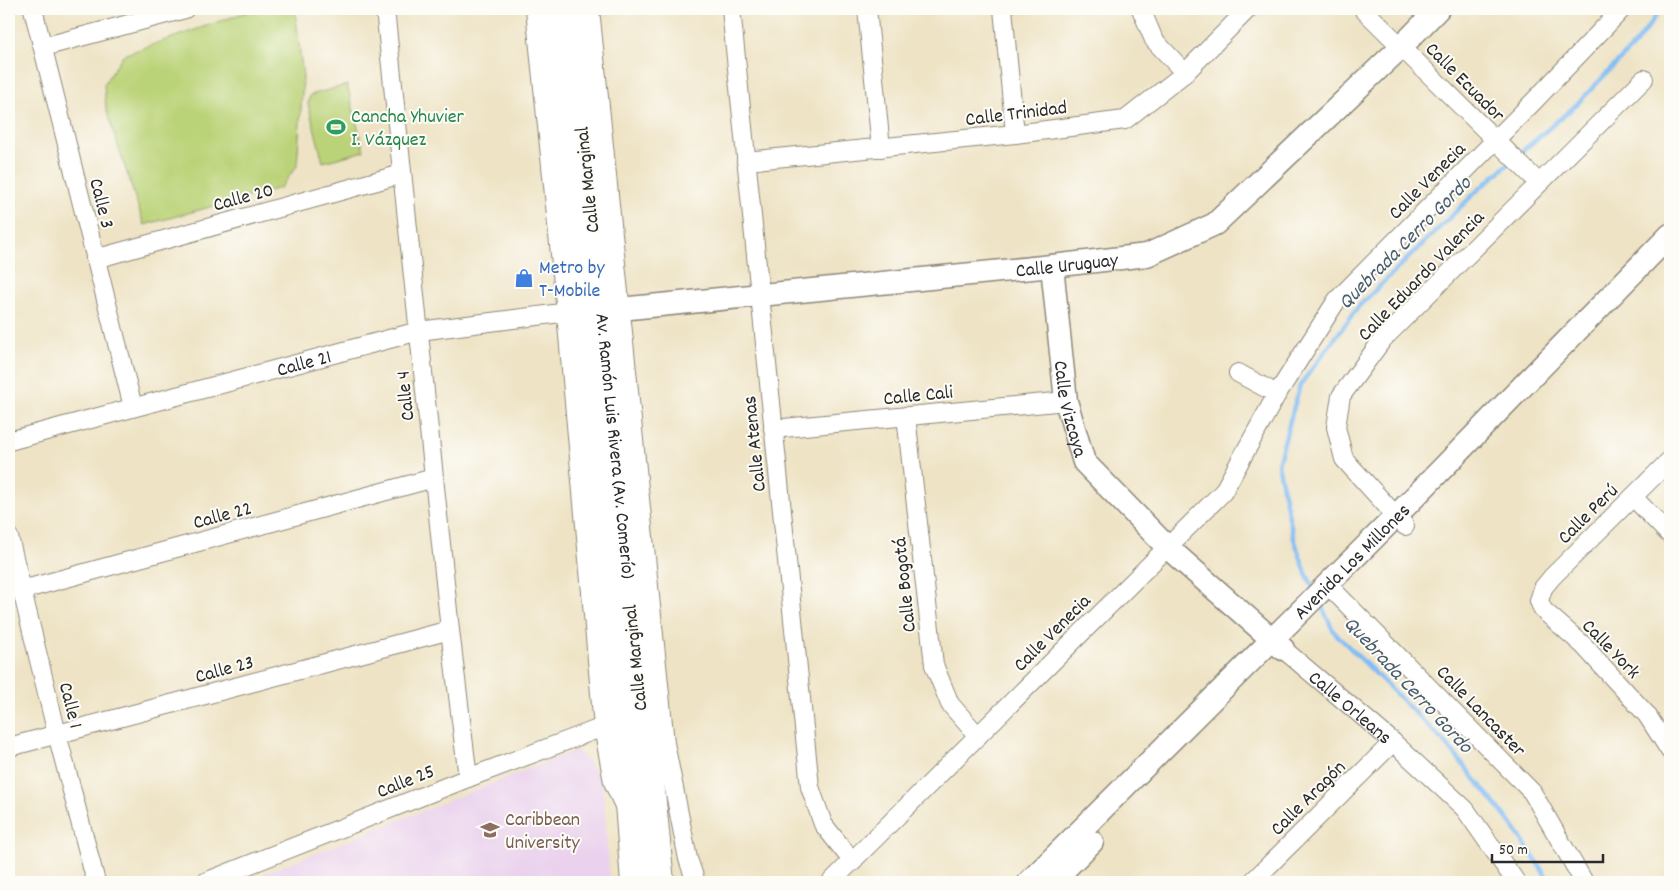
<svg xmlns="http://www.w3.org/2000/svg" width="1679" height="891" font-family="Dekko,sans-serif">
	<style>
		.built { fill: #ead1ed }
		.green { fill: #bbd378; stroke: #737f52 }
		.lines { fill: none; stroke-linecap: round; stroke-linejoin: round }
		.stream { stroke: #82bdf4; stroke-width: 4.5 }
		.minor-casing { stroke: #8c8778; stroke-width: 20 }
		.tertiary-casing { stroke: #8c8778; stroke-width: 25 }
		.primary-casing { stroke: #8c8778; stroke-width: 30 }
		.minor { stroke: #fff; stroke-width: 18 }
		.tertiary { stroke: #fff; stroke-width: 22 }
		.primary { stroke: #fff; stroke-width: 28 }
		.labels { text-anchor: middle; stroke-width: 4; stroke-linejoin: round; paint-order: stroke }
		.street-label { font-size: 20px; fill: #2b2b2b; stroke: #fdfcf7 }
		.leisure-label { font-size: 20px; fill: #27864d; stroke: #fdfcf7; text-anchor: start }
		.shop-label { font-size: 20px; fill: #366cbe; stroke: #fdfcf7; text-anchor: start }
		.education-label { font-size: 20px; fill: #785e54; stroke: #fdfcf7; text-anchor: start }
		.water-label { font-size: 21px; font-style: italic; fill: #495e71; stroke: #fdfcf7 }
	</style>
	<rect width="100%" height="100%" fill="#fdfcf7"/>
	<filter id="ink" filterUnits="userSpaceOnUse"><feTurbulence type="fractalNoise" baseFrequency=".02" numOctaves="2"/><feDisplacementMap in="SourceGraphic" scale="10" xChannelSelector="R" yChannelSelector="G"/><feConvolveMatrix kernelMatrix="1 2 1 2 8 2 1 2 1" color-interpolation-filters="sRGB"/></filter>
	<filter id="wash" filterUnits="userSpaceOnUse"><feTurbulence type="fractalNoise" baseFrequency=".0096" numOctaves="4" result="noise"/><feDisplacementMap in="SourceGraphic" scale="20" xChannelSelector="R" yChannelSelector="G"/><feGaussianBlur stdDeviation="1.12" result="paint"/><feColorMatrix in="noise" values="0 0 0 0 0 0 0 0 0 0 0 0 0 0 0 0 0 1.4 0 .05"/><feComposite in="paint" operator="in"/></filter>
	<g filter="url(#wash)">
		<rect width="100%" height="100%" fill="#eee3c5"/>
		<path class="built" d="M577,750L602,778L610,882H242Z"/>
		<path class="green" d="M255,9H295L303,78L297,166L280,188L144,225L106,109L104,84L123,55Z
			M347,85L364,151L323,162L308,104L310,95Z"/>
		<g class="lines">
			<path class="stream" d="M1518,155L1575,106L1637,42L1661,9
				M1314,589L1306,573L1293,536L1278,464L1300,385L1359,306L1479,189L1512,161
				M1319,601L1334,632L1448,746L1510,822L1550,882"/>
		</g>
	</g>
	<g filter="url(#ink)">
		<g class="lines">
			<g class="minor-casing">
				<g id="minor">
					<path d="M33,9L133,407"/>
					<path d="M385,9L450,630L468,778"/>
					<path d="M535,9L566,313L603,727L613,782L624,806"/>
					<path d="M590,9L665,743L688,859L696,882"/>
					<path d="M731,9L810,787L823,824L853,862"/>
					<path d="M867,9L881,148"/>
					<path d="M1003,9L1015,134"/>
					<path d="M1141,9L1154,40L1185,73"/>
					<path d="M1363,9L1539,183"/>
					<path d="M43,47L185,9"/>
					<path d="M746,161L1015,134L1125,120L1185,73L1248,9"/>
					<path d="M95,259L402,174"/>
					<path d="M1238,373L1277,394"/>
					<path d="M906,416L934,665L950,704L978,736"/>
					<path d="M773,429L1066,401"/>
					<path id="s1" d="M9,441L419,331L577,311"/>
					<path d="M1670,460L1552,577L1543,588L1539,601L1543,610L1583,645L1647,715L1670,751"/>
					<path d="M1633,497L1670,535"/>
					<path d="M1405,526L1344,459L1336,427L1341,396L1383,339L1644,79"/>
					<path d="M9,537L57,734L96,882"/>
					<path d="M1328,585L1532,792L1584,882"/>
					<path d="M22,590L434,478"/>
					<path id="s2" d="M1283,649L1393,742L1465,809L1516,882"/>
					<path d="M9,747L450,630"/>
					<path d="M205,882L468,778L603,727L613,726"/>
					<path d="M831,882L1223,492L1277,394L1337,300L1535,100L1622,9"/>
					<path d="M1252,882L1393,742"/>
				</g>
			</g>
			<g class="tertiary-casing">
				<g id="tertiary">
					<path id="s3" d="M1052,266L1066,401L1084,462L1167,547L1283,649"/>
					<path id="s4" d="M585,310L620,309L1052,266L1147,255L1215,224L1401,47L1438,9"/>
					<path id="s5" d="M1029,882L1396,516L1670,235"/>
					<path d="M1052,882L1092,842"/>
				</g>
			</g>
			<g class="primary-casing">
				<g id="primary">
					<path d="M552,9L623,726L635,882"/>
					<path id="s6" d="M573,9L660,882"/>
				</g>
			</g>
			<use href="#minor" class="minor"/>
			<use href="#tertiary" class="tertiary"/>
			<use href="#primary" class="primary"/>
		</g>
	</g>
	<defs>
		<g id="stadium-bare" transform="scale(1.5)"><path d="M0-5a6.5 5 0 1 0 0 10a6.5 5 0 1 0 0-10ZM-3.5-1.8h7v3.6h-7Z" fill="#2e9e5b" stroke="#fdfcf7" stroke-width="2.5" paint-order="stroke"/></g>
		<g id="shop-bare" transform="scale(1.5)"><path d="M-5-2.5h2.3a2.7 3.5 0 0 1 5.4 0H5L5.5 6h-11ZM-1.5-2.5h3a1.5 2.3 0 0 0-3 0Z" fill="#3f7fe0" stroke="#fdfcf7" stroke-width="2.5" paint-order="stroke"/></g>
		<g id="university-bare" transform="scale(1.5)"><path d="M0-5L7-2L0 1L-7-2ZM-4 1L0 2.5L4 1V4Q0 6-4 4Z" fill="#8d6e63" stroke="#fdfcf7" stroke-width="2.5" paint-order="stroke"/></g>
	</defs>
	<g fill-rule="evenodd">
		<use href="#stadium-bare" x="336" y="127"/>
		<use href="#shop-bare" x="524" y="278"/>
		<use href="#university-bare" x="490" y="830"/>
	</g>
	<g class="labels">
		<g class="street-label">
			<text transform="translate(1466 81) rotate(45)" y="7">Calle Ecuador</text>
			<text transform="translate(1016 112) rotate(-7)" y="7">Calle Trinidad</text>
			<text transform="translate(586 180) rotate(-96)" y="7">Calle Marginal</text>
			<text transform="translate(1426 180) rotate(-45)" y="7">Calle Venecia</text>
			<text transform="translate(243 196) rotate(-15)" y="7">Calle 20</text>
			<text transform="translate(103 203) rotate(76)" y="7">Calle 3</text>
			<text dy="7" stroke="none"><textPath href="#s4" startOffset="484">Calle Uruguay</textPath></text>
			<text transform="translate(1420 275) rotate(-46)" y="7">Calle Eduardo Valencia</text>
			<text dy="7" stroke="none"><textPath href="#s1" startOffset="305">Calle 21</textPath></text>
			<text transform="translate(918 394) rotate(-6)" y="7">Calle Cali</text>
			<text transform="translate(404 396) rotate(-96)" y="7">Calle 4</text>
			<text dy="7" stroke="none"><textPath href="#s3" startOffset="144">Calle Vizcaya</textPath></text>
			<text transform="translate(753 444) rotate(-96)" y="7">Calle Atenas</text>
			<text dy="7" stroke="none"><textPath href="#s6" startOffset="439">Av. Ramón Luis Rivera (Av. Comerío)</textPath></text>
			<text transform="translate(1587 513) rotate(-45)" y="7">Calle Perú</text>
			<text transform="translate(222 514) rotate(-15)" y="7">Calle 22</text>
			<text dy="7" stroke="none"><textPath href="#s5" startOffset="455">Avenida Los Millones</textPath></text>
			<text transform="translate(903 585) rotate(-96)" y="7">Calle Bogotá</text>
			<text transform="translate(1051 632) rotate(-45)" y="7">Calle Venecia</text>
			<text transform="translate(1612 648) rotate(46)" y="7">Calle York</text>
			<text transform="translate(634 658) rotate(-96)" y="7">Calle Marginal</text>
			<text transform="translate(224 668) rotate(-15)" y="7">Calle 23</text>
			<text transform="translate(72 705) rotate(76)" y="7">Calle 1</text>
			<text dy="7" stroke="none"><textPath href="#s2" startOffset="89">Calle Orleans</textPath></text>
			<text transform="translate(1482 710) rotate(46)" y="7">Calle Lancaster</text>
			<text transform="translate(405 780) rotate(-22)" y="7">Calle 25</text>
			<text transform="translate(1307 797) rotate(-45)" y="7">Calle Aragón</text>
		</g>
		<g class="leisure-label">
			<text x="351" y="122">Cancha Yhuvier<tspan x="351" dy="23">I. Vázquez</tspan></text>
		</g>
		<g class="shop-label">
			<text x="539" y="273">Metro by<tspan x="539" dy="23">T-Mobile</tspan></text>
		</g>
		<g class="education-label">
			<text x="505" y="825">Caribbean<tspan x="505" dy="23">University</tspan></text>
		</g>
		<g class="water-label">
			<text transform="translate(1404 242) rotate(-45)" y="7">Quebrada Cerro Gordo</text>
			<text transform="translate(1409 684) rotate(47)" y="7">Quebrada Cerro Gordo</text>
		</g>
	</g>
	<rect width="1679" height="891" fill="none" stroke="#fdfcf7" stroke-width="30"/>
	<path d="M1492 854v8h111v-8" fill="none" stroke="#2b2b2b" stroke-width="2.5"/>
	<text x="1499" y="854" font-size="15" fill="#2b2b2b" stroke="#fdfcf7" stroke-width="4" paint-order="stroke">50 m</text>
</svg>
